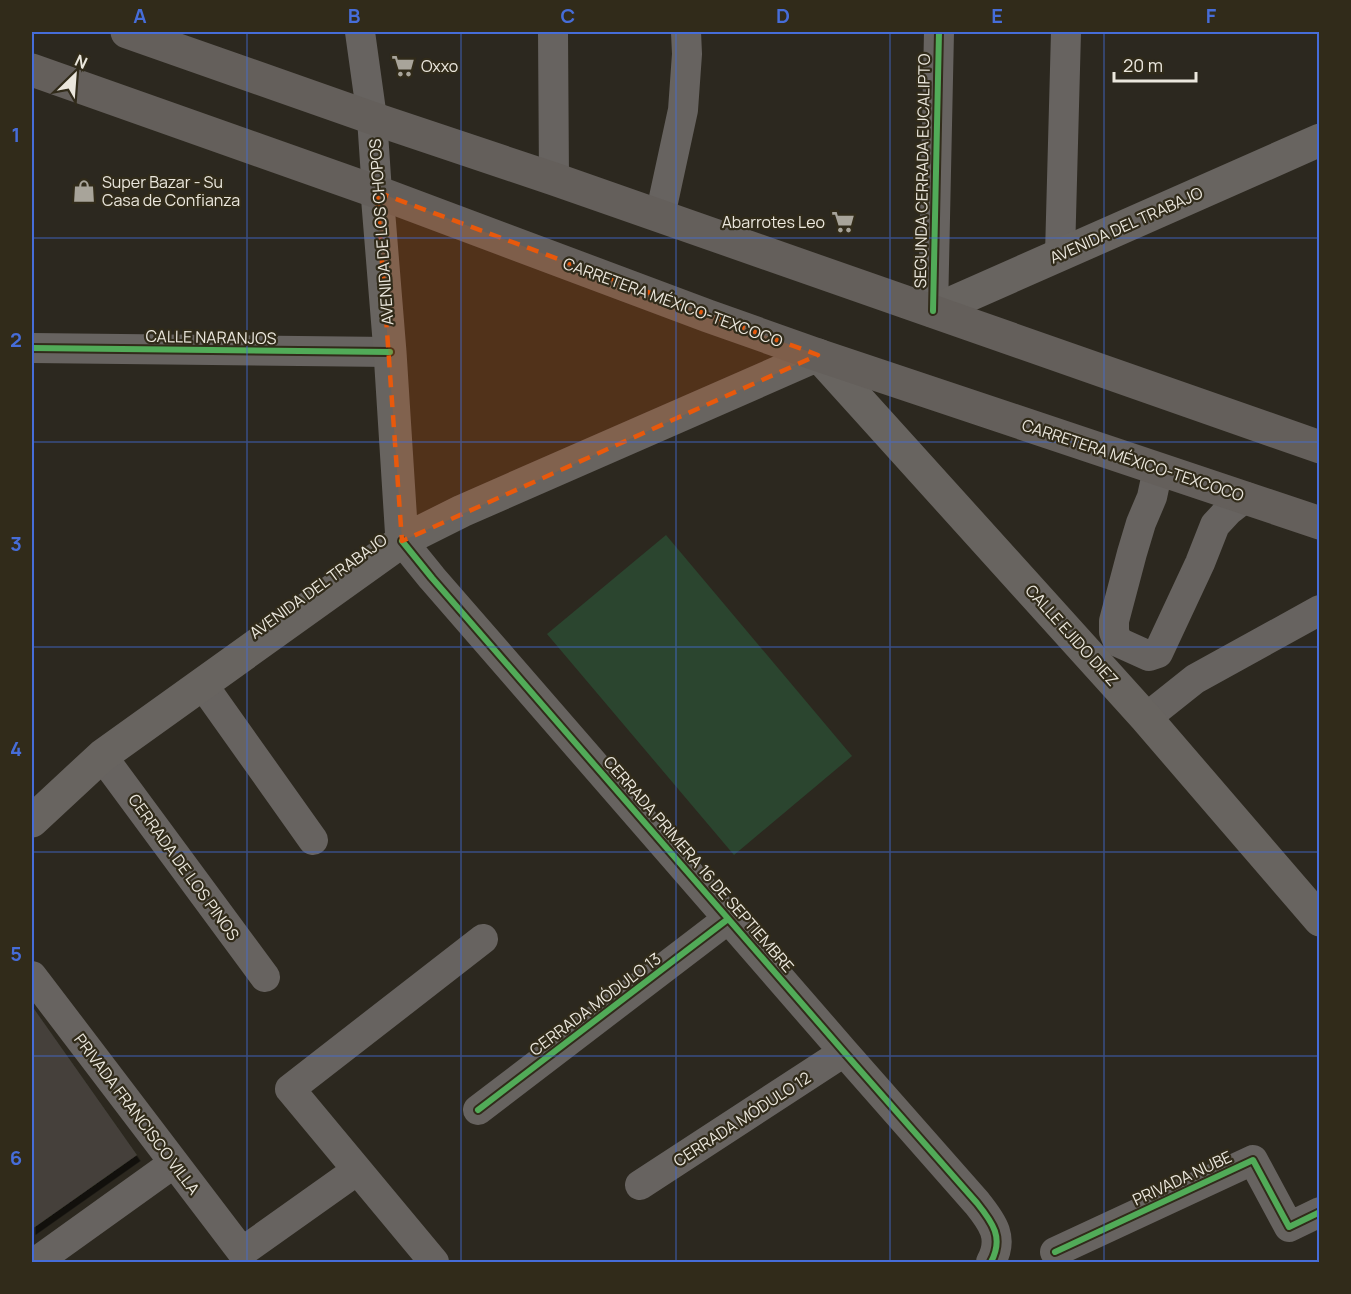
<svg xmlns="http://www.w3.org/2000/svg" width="1351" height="1294" font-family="Manrope,sans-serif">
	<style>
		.green { fill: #2b452f }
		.building { fill: #44413a; filter: url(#shadow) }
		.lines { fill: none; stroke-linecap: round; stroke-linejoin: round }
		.minor { stroke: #676360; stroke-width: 30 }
		.major { stroke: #686460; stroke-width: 33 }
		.highway { stroke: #645f5b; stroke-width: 33 }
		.cycleway-casing { stroke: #312b1a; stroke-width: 10 }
		.cycleway { stroke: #51ab58; stroke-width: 6 }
		.marked { fill: #e8590c; fill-opacity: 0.2; stroke: #e8590c; stroke-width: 4.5; stroke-dasharray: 12 8; stroke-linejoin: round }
		.grid { fill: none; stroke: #466dd9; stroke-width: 1.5; stroke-opacity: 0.55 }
		.labels { text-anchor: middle; stroke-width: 4.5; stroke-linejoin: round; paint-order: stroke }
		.poi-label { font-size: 16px; fill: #ebe7dd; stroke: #312b1a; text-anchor: start }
		.street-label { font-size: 16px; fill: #ebe7dd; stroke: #312b1a }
		.neatline { fill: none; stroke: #466dd9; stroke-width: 2 }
		.grid-label { font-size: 20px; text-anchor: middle; font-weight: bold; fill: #466dd9 }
	</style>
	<defs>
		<filter id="shadow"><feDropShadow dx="3.5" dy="6" stdDeviation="0" flood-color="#0009"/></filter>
	</defs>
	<rect width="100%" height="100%" fill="#2c281f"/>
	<path class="green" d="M666,535L852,756L734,855L547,634Z"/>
	<path class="building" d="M32,1006L137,1155L32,1229Z"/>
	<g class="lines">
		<path class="minor" d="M360,32L372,118L377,192
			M553,32L554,179
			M660,216L683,110L687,54L686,32
			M1060,254L1066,32
			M933,311L939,32
			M32,348L390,352
			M1158,469L1152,497L1141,523L1132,553L1114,621V632L1118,642L1149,656L1158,653L1200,563L1215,525L1228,511L1246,497
			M402,541L432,578L844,1052L977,1203C993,1223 1004,1238 991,1262
			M203,685L313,840
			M1146,718L1195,679L1320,610
			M102,756L265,977
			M32,976L242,1252L356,1171
			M478,1110L728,919
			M640,1185L844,1052
			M1055,1252L1253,1160L1289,1227L1320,1212
			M36,1262L174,1163
			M434,1262L290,1089L483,939"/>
		<path class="major" d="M377,192L390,352L402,541
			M933,311L1320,140
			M32,821L102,756L402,541L462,511L818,355L1146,718L1320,920"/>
		<path class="highway" d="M127,32L372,118L554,179L1320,447
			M32,70L377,192L708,316L818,355L1320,523"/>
		<g class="cycleway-casing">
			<path id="cycleway" d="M933,311L939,32
				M32,348L390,352
				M402,541L432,578L844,1052L977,1203C993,1223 1004,1238 991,1262
				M478,1110L728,919
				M1055,1252L1253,1160L1289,1227L1320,1212"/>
		</g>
		<use href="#cycleway" class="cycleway"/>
	</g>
	<path class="marked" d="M377,192L818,355L402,541Z"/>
	<path class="grid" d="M247,32V1262M461,32V1262M676,32V1262M890,32V1262M1104,32V1262M32,238H1320M32,442H1320M32,647H1320M32,852H1320M32,1056H1320"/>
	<defs>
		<g id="supermarket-bare" transform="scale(1.8)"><path d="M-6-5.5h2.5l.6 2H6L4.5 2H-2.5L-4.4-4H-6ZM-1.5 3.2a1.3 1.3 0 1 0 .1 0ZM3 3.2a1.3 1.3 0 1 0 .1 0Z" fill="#a8a49a" stroke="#312b1a" stroke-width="2.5" paint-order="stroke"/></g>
		<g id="shop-bare" transform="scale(1.8)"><path d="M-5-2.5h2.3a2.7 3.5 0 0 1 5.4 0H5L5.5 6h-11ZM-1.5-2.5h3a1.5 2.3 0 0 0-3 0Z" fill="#a8a49a" stroke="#312b1a" stroke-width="2.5" paint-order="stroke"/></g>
	</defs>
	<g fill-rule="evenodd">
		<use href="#supermarket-bare" x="403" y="66"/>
		<use href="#shop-bare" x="84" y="191"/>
		<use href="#supermarket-bare" x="843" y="222"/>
	</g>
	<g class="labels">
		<g class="poi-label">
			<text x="421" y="72">Oxxo</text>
			<text x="102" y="188">Super Bazar - Su<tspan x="102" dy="18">Casa de Confianza</tspan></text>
			<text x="825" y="228" text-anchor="end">Abarrotes Leo</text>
		</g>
		<g class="street-label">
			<text transform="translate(922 171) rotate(-89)" y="6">SEGUNDA CERRADA EUCALIPTO</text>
			<text transform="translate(1126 225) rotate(-24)" y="6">AVENIDA DEL TRABAJO</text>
			<text transform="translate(381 232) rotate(-94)" y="6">AVENIDA DE LOS CHOPOS</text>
			<text transform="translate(673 302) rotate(20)" y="6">CARRETERA MÉXICO-TEXCOCO</text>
			<text transform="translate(211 337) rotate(1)" y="6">CALLE NARANJOS</text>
			<text transform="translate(1133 460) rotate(18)" y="6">CARRETERA MÉXICO-TEXCOCO</text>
			<text transform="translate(318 586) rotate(-36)" y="6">AVENIDA DEL TRABAJO</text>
			<text transform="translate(1072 635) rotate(48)" y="6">CALLE EJIDO DIEZ</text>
			<text transform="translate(699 864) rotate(49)" y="6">CERRADA PRIMERA 16 DE SEPTIEMBRE</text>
			<text transform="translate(184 867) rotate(54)" y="6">CERRADA DE LOS PINOS</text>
			<text transform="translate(595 1004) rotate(-37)" y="6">CERRADA MÓDULO 13</text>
			<text transform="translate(137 1114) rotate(53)" y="6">PRIVADA FRANCISCO VILLA</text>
			<text transform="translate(742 1119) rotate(-33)" y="6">CERRADA MÓDULO 12</text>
			<text transform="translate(1182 1178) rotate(-25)" y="6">PRIVADA NUBE</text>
		</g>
	</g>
	<rect width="1351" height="1294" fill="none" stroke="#312b1a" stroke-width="66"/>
	<g transform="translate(75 75) rotate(25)" stroke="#312b1a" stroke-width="4.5" paint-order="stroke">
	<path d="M0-4.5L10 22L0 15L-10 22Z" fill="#ebe7dd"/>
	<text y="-9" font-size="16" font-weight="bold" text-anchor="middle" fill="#ebe7dd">N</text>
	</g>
	<path d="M1114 72v9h82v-9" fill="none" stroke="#ebe7dd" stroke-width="3"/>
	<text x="1123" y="72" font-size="18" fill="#ebe7dd" stroke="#312b1a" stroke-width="4.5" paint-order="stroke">20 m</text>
	<rect x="33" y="33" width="1285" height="1228" class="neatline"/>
	<g class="grid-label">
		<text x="140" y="23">A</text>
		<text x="354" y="23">B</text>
		<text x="568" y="23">C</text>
		<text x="783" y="23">D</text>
		<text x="997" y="23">E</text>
		<text x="1211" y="23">F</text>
		<text x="16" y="142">1</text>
		<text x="16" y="347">2</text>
		<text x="16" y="551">3</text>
		<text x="16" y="756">4</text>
		<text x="16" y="961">5</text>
		<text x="16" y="1165">6</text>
	</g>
</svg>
